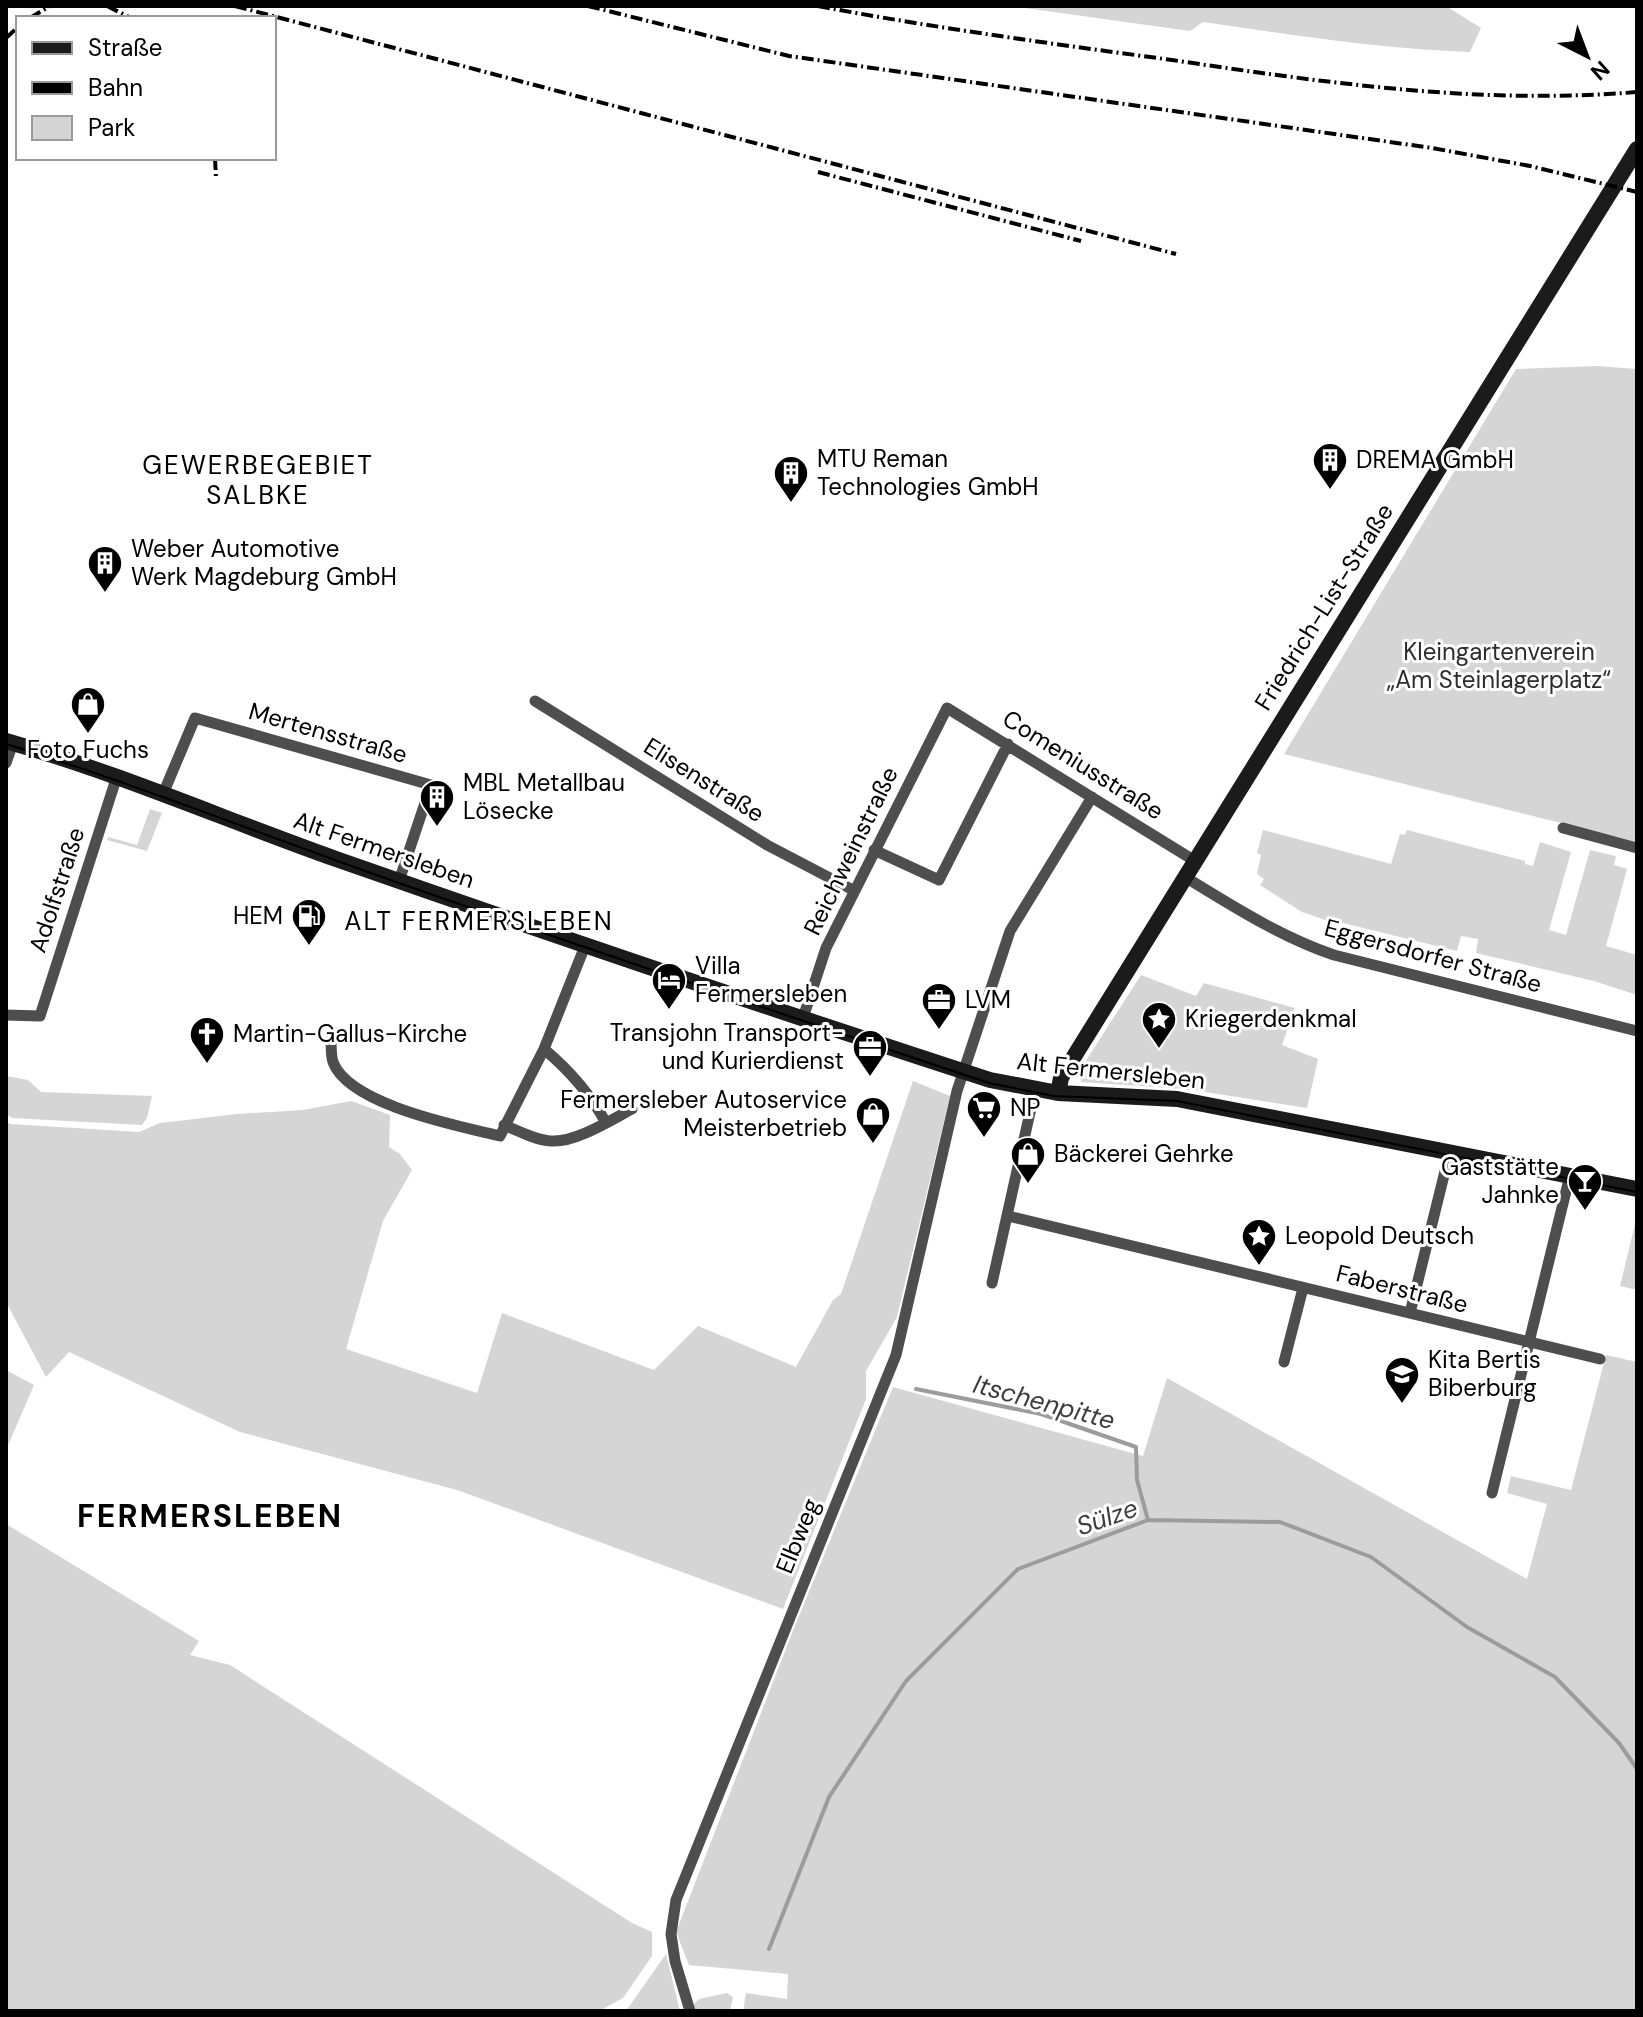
<svg xmlns="http://www.w3.org/2000/svg" width="1643" height="2017" font-family="'DM Sans',sans-serif">
	<style>
		.green { fill: #d5d5d5 }
		.lines { fill: none; stroke-linecap: round; stroke-linejoin: round }
		.stream { stroke: #9c9c9c; stroke-width: 4 }
		.street { stroke: #4e4e4e; stroke-width: 11 }
		.secondary { stroke: #1b1b1b; stroke-width: 16 }
		.tram { stroke: #000; stroke-width: 2 }
		.rail { stroke: #000; stroke-width: 4; stroke-dasharray: 12 4 2 4; stroke-linecap: butt }
		.labels { text-anchor: middle; stroke-width: 6; stroke-linejoin: round; paint-order: stroke }
		.poi-label { font-size: 24px; fill: #000; stroke: #fff; text-anchor: start }
		.street-label { font-size: 24px; fill: #000; stroke: #fff }
		.park-label { font-size: 24px; fill: #2c2c2c; stroke: #fff }
		.neighbourhood-label { font-size: 26px; letter-spacing: 2px; fill: #000; stroke: #fff }
		.water-label { font-size: 26px; font-style: italic; fill: #3d3d3d; stroke: #fff }
		.district-label { font-size: 32px; font-weight: bold; letter-spacing: 2px; fill: #000; stroke: #fff }
	</style>
	<rect width="100%" height="100%" fill="#fff"/>
	<path class="green" d="M1011,6H1446L1481,28L1470,52C1380,49 1292,35 1203,22L1190,31Z
		M1597,366L1637,369V842L1284,754L1516,369Z
		M150,809L162,813L147,851L107,840L108,837L137,845Z
		M1263,830L1391,864L1400,834L1405,835L1407,830L1525,861V864L1533,866L1540,842L1571,852L1549,930L1566,935L1590,850L1616,856L1614,865L1627,869L1606,946L1637,955V995L1594,981L1476,953L1478,939L1461,936L1457,951L1335,921L1334,923L1302,912L1260,885L1264,879L1257,874L1261,855L1257,853Z
		M1141,975L1196,996L1204,983L1295,1008L1282,1045L1318,1059L1307,1108L1186,1089L1081,1082L1080,1070Z
		M6,1076L28,1080L41,1092L152,1096L147,1118L142,1125L12,1118L6,1114Z
		M913,1081L950,1096L897,1317L866,1371V1399L783,1609L457,1490L240,1432L69,1352L46,1377L6,1302V1121L10,1124L139,1132L160,1123L237,1114L303,1110L351,1101L390,1115L389,1147L400,1154L412,1170L383,1221L346,1349L477,1393L502,1313L654,1370L698,1326L796,1367L833,1300L841,1294Z
		M1637,1216V1290L1620,1286Z
		M1606,1355L1637,1362V2011H743L746,1993L787,1999L788,1974L689,1965L676,1932L792,1633L893,1387L1143,1456L1167,1378L1527,1579L1547,1504L1507,1493L1511,1476L1571,1490Z
		M6,1370L34,1385L6,1450Z
		M6,1524L199,1641L190,1655L230,1665L632,1923L652,1932V1956L623,1998L599,2011H6Z
		M666,1954L680,2011H626Z
		M727,1993L733,1997L730,2011H696L693,2005L699,1999Z"/>
	<g class="lines">
		<path class="stream" d="M916,1389L1041,1414L1136,1447L1137,1480L1148,1520
			M769,1949L829,1797L906,1681L1018,1569L1148,1520L1280,1522L1371,1557L1467,1627L1555,1677L1619,1743L1637,1769"/>
		<path class="street" d="M535,701L767,845L853,890
			M6,763L13,743
			M163,794L195,718L431,785L399,881
			M1563,828L1637,848
			M874,850L939,880L1008,744
			M1185,877C1234,907 1281,937 1334,955L1637,1031
			M6,1015L40,1016L117,776
			M803,1018L826,948L947,708L1195,861
			M332,1031C331,1041 330,1052 333,1062C349,1105 459,1126 500,1136L544,1049L585,946
			M544,1049C570,1071 590,1093 606,1123
			M504,1125C519,1131 535,1140 551,1141C575,1143 611,1120 632,1109
			M1008,1216L1600,1359
			M992,1283L1035,1090
			M1410,1313L1450,1151
			M1284,1362L1303,1288
			M1492,1493L1570,1175
			M690,2011L675,1961L671,1934L676,1900L896,1355L957,1091L1010,931L1092,797"/>
		<path class="secondary" d="M6,741C119,773 226,820 336,859C553,935 771,1009 990,1080L1058,1093L1177,1099L1637,1189
			M1058,1093L1061,1078L1070,1063L1637,149"/>
		<path class="tram" d="M6,744C139,785 268,837 399,883C595,952 792,1017 989,1083L1054,1096L1177,1101L1637,1192"/>
		<path class="rail" d="M107,6L131,18
			M235,6L1176,254
			M588,6L789,56L1432,148L1530,166L1637,192
			M818,6C935,28 1054,44 1172,60C1328,83 1479,105 1637,92
			M30,18L50,6
			M6,38L18,27
			M215,158L216,178
			M818,172L1081,241"/>
	</g>
	<defs>
		<g id="building-pin" transform="scale(1.8)"><path d="M0 17L-7.5 6A9.5 9.5 0 1 1 7.5 6Z" fill="#000" stroke="#fff"/><path d="M-4-6H4V6H1V3H-1V6H-4ZM-2.5-4.3h1.7v1.8h-1.7ZM.8-4.3h1.7v1.8H.8ZM-2.5-1h1.7V.8h-1.7ZM.8-1h1.7V.8H.8Z" fill="#fff"/></g>
		<g id="shop-pin" transform="scale(1.8)"><path d="M0 17L-7.5 6A9.5 9.5 0 1 1 7.5 6Z" fill="#000" stroke="#fff"/><path d="M-5-2.5h2.3a2.7 3.5 0 0 1 5.4 0H5L5.5 6h-11ZM-1.5-2.5h3a1.5 2.3 0 0 0-3 0Z" fill="#fff"/></g>
		<g id="fuel-pin" transform="scale(1.8)"><path d="M0 17L-7.5 6A9.5 9.5 0 1 1 7.5 6Z" fill="#000" stroke="#fff"/><path d="M-5.5-6h7V0h2V4h1.3V-2.5L3-4.5l.8-.8L6-3V5H2.5V1h-1V6h-7ZM-4.2-4.7v3.2H.2V-4.7Z" fill="#fff"/></g>
		<g id="hotel-pin" transform="scale(1.8)"><path d="M0 17L-7.5 6A9.5 9.5 0 1 1 7.5 6Z" fill="#000" stroke="#fff"/><path d="M-6-4.5h1.5V1H6V5H4.5V3h-9V5H-6ZM-4 0a1.8 1.8 0 1 1 3.6 0ZM.5 0V-2.5h3Q6-2.5 6 0Z" fill="#fff"/></g>
		<g id="office-pin" transform="scale(1.8)"><path d="M0 17L-7.5 6A9.5 9.5 0 1 1 7.5 6Z" fill="#000" stroke="#fff"/><path d="M-6-3h4V-5.5h4V-3h4V5H-6ZM-1-4.5V-3h2v-1.5ZM-6 0V1H6V0Z" fill="#fff"/></g>
		<g id="sight-pin" transform="scale(1.8)"><path d="M0 17L-7.5 6A9.5 9.5 0 1 1 7.5 6Z" fill="#000" stroke="#fff"/><path d="M0-6L1.8-2.2L6-1.7L2.9 1.2L3.7 5.4L0 3.3L-3.7 5.4L-2.9 1.2L-6-1.7L-1.8-2.2Z" fill="#fff"/></g>
		<g id="church-pin" transform="scale(1.8)"><path d="M0 17L-7.5 6A9.5 9.5 0 1 1 7.5 6Z" fill="#000" stroke="#fff"/><path d="M-1.2-6h2.4v3.5h3.3v2.4h-3.3V6h-2.4V-.1h-3.3v-2.4h3.3Z" fill="#fff"/></g>
		<g id="supermarket-pin" transform="scale(1.8)"><path d="M0 17L-7.5 6A9.5 9.5 0 1 1 7.5 6Z" fill="#000" stroke="#fff"/><path d="M-6-5.5h2.5l.6 2H6L4.5 2H-2.5L-4.4-4H-6ZM-1.5 3.2a1.3 1.3 0 1 0 .1 0ZM3 3.2a1.3 1.3 0 1 0 .1 0Z" fill="#fff"/></g>
		<g id="bar-pin" transform="scale(1.8)"><path d="M0 17L-7.5 6A9.5 9.5 0 1 1 7.5 6Z" fill="#000" stroke="#fff"/><path d="M-6-5H6L.8 .8V4.5H3.5V6h-7V4.5H-.8V.8Z" fill="#fff"/></g>
		<g id="school-pin" transform="scale(1.8)"><path d="M0 17L-7.5 6A9.5 9.5 0 1 1 7.5 6Z" fill="#000" stroke="#fff"/><path d="M0-5L7-2L0 1L-7-2ZM-4 1L0 2.5L4 1V4Q0 6-4 4Z" fill="#fff"/></g>
	</defs>
	<g fill-rule="evenodd">
		<use href="#building-pin" x="1330" y="460"/>
		<use href="#building-pin" x="791" y="473"/>
		<use href="#building-pin" x="105" y="563"/>
		<use href="#shop-pin" x="88" y="704"/>
		<use href="#building-pin" x="437" y="797"/>
		<use href="#fuel-pin" x="309" y="916"/>
		<use href="#hotel-pin" x="669" y="980"/>
		<use href="#office-pin" x="939" y="1000"/>
		<use href="#sight-pin" x="1159" y="1019"/>
		<use href="#church-pin" x="207" y="1034"/>
		<use href="#office-pin" x="870" y="1047"/>
		<use href="#supermarket-pin" x="984" y="1108"/>
		<use href="#shop-pin" x="873" y="1114"/>
		<use href="#shop-pin" x="1028" y="1154"/>
		<use href="#bar-pin" x="1585" y="1181"/>
		<use href="#sight-pin" x="1259" y="1236"/>
		<use href="#school-pin" x="1402" y="1374"/>
	</g>
	<g class="labels">
		<g class="poi-label">
			<text x="817" y="467">MTU Reman<tspan x="817" dy="28">Technologies GmbH</tspan></text>
			<text x="1356" y="468">DREMA GmbH</text>
			<text x="131" y="557">Weber Automotive<tspan x="131" dy="28">Werk Magdeburg GmbH</tspan></text>
			<text x="88" y="758" text-anchor="middle">Foto Fuchs</text>
			<text x="463" y="791">MBL Metallbau<tspan x="463" dy="28">Lösecke</tspan></text>
			<text x="283" y="924" text-anchor="end">HEM</text>
			<text x="695" y="974">Villa<tspan x="695" dy="28">Fermersleben</tspan></text>
			<text x="965" y="1008">LVM</text>
			<text x="1185" y="1027">Kriegerdenkmal</text>
			<text x="844" y="1041" text-anchor="end">Transjohn Transport-<tspan x="844" dy="28">und Kurierdienst</tspan></text>
			<text x="233" y="1042">Martin-Gallus-Kirche</text>
			<text x="847" y="1108" text-anchor="end">Fermersleber Autoservice<tspan x="847" dy="28">Meisterbetrieb</tspan></text>
			<text x="1010" y="1116">NP</text>
			<text x="1054" y="1162">Bäckerei Gehrke</text>
			<text x="1559" y="1175" text-anchor="end">Gaststätte<tspan x="1559" dy="28">Jahnke</tspan></text>
			<text x="1285" y="1244">Leopold Deutsch</text>
			<text x="1428" y="1368">Kita Bertis<tspan x="1428" dy="28">Biberburg</tspan></text>
		</g>
		<g class="street-label">
			<text transform="translate(1324 607) rotate(-58)" y="8">Friedrich-List-Straße</text>
			<text transform="translate(328 733) rotate(16)" y="8">Mertensstraße</text>
			<text transform="translate(1083 765) rotate(32)" y="8">Comeniusstraße</text>
			<text transform="translate(704 780) rotate(32)" y="8">Elisenstraße</text>
			<text transform="translate(384 850) rotate(19)" y="8">Alt Fermersleben</text>
			<text transform="translate(851 851) rotate(-64)" y="8">Reichweinstraße</text>
			<text transform="translate(57 890) rotate(-72)" y="8">Adolfstraße</text>
			<text transform="translate(1433 956) rotate(15)" y="8">Eggersdorfer Straße</text>
			<text transform="translate(1111 1071) rotate(6)" y="8">Alt Fermersleben</text>
			<text transform="translate(1402 1289) rotate(14)" y="8">Faberstraße</text>
			<text transform="translate(798 1536) rotate(-68)" y="8">Elbweg</text>
		</g>
		<g class="park-label">
			<text x="1499" y="660">Kleingartenverein<tspan x="1499" dy="28">„Am Steinlagerplatz“</tspan></text>
		</g>
		<g class="neighbourhood-label">
			<text x="258" y="474">GEWERBEGEBIET<tspan x="258" dy="30">SALBKE</tspan></text>
			<text x="479" y="930">ALT FERMERSLEBEN</text>
		</g>
		<g class="water-label">
			<text transform="translate(1044 1402) rotate(15)" y="9">Itschenpitte</text>
			<text transform="translate(1107 1517) rotate(-19)" y="9">Sülze</text>
		</g>
		<g class="district-label">
			<text x="210" y="1527">FERMERSLEBEN</text>
		</g>
	</g>
	<rect width="1643" height="2017" fill="none" stroke="#000000" stroke-width="16"/>
	<rect x="16" y="16" width="260" height="144" fill="#ffffff" stroke="#999999" stroke-width="2"/>
	<rect x="32" y="42" width="40" height="12" fill="#1b1b1b" stroke="#999999" stroke-width="2"/>
	<text x="88" y="56" font-size="24" fill="#000000">Straße</text>
	<rect x="32" y="82" width="40" height="12" fill="#000000" stroke="#999999" stroke-width="2"/>
	<text x="88" y="96" font-size="24" fill="#000000">Bahn</text>
	<rect x="32" y="116" width="40" height="24" fill="#d5d5d5" stroke="#999999" stroke-width="2"/>
	<text x="88" y="136" font-size="24" fill="#000000">Park</text>
	<g transform="translate(1587 56) rotate(138)" stroke="#ffffff" stroke-width="6" paint-order="stroke">
	<path d="M0-6L14 30L0 20L-14 30Z" fill="#000000"/>
	<text y="-12" font-size="22" font-weight="bold" text-anchor="middle" fill="#000000">N</text>
	</g>
</svg>
